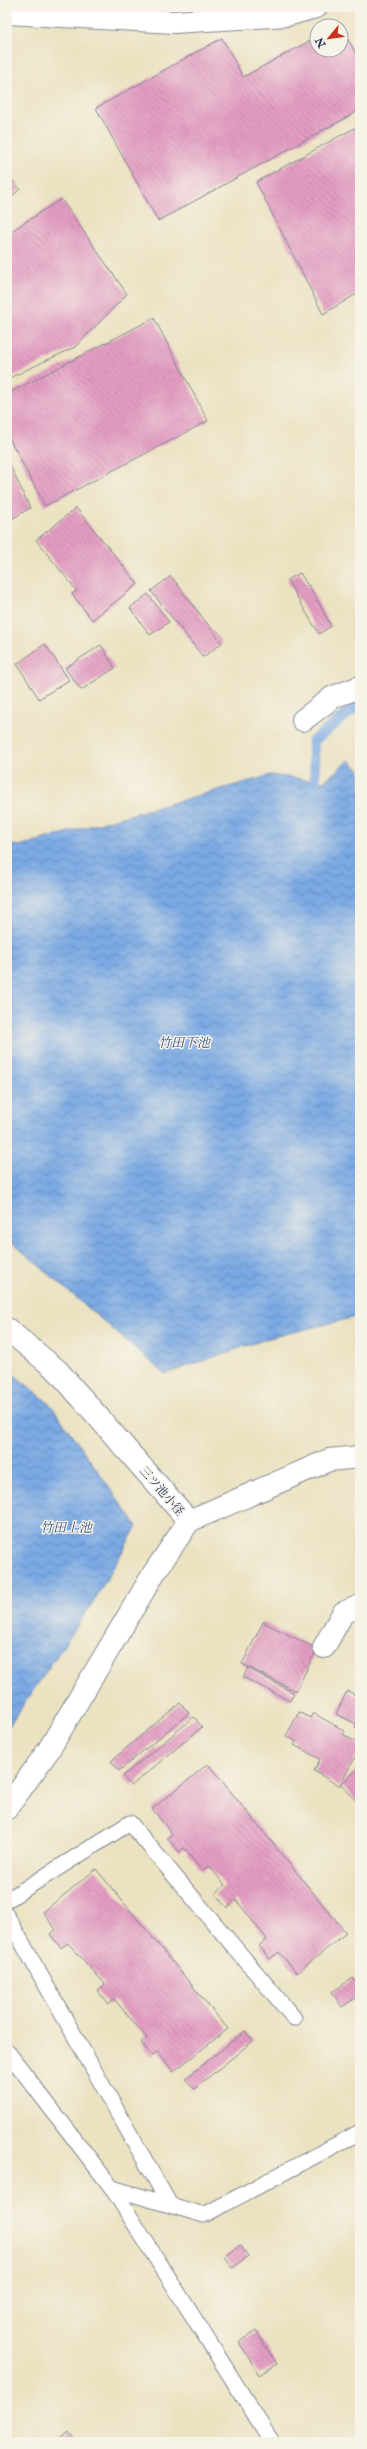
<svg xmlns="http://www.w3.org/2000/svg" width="367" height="2449" font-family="'IM FELL English','Noto Serif JP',serif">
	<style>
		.water { fill: url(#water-waves); stroke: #4a6ca0 }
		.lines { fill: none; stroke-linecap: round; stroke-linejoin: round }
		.stream { stroke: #7aa9e3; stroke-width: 11 }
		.building { fill: url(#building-back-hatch) }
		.lane-casing { stroke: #838890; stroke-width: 17 }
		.street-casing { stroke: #838890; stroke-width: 24 }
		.lane { stroke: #fff; stroke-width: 15 }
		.street { stroke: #fff; stroke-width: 22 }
		.labels { text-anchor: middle; stroke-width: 3; stroke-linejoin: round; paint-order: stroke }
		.street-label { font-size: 12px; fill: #1b2f5e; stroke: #f7f3e8 }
		.water-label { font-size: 13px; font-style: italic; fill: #385486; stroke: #f7f3e8 }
	</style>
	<defs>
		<pattern id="water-waves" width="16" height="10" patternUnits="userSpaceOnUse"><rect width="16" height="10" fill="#7aa9e3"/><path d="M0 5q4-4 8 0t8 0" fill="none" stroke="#638abb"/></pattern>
		<pattern id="building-back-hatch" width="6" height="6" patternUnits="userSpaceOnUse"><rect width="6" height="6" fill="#e49dc3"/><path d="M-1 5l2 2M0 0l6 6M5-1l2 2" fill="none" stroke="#b880a2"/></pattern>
	</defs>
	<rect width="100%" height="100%" fill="#f7f3e8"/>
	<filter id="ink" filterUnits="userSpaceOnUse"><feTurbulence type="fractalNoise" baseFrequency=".025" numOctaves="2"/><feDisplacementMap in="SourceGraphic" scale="8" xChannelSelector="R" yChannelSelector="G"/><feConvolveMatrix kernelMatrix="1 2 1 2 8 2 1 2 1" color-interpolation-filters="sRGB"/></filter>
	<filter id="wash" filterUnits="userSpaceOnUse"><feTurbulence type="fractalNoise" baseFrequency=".012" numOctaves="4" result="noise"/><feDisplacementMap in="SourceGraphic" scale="16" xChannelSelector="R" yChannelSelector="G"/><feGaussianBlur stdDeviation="0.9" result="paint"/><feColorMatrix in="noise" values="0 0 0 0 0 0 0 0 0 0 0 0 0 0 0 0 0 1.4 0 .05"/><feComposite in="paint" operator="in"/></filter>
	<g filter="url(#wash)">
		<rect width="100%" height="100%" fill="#ebe2c1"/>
		<path class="water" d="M349,760L360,770V1316L269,1338L165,1374L7,1238V844L19,846L271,775L323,782Z
			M7,1369L50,1404L137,1526L94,1601L7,1729Z"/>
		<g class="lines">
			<path class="stream" d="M316,793L313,741L360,704"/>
		</g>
		<g id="blocks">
			<path class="building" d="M341,27L360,61V110L158,221L96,108L222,38L243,77L317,37V50H341Z
				M360,125V292L323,314L256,182Z
				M7,174L20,189L7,201Z
				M61,199L127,294L75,347L7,379V234Z
				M154,318L208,421L45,506L7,434V394Z
				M7,459L30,508L7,522Z
				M76,508L138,584L92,620L72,594L77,591L36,540Z
				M300,573L308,586L309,585L331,626L319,634L287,580Z
				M171,576L222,643L203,657L151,591Z
				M148,594L169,622L150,635L130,608Z
				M45,644L69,680L39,699L17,664Z
				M101,645L115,668L81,690L65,668Z
				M263,1622L317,1649L296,1691L242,1664Z
				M248,1668L294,1693L290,1701L243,1677Z
				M347,1691L360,1697V1730L355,1728L357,1724L336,1714Z
				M180,1703L189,1713L119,1771L111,1761Z
				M299,1712L310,1718L313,1713L345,1731L343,1734L360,1745V1749L339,1786L314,1771L320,1759L294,1745L296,1741L286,1736Z
				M194,1717L202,1727L131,1786L123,1776Z
				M208,1764L346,1933L297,1973L279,1952L270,1959L259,1946L267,1939L236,1900L227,1908L215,1894L225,1885L209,1866L202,1871L184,1848L179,1852L167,1838L172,1834L152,1809Z
				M360,1767V1805L341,1784Z
				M96,1869L228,2029L173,2072L158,2051L152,2056L141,2042L147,2038L114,1999L109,2005L97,1990L105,1984L68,1943L61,1948L50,1934L56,1930L43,1912Z
				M353,1978L360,1989V1995L342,2007L332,1992Z
				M245,2031L253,2041L194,2089L185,2079Z
				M240,2245L248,2256L233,2268L225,2257Z
				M256,2331L277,2364L259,2375L239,2342Z
				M69,2432L76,2442H53Z"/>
		</g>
	</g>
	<g filter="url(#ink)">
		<use href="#blocks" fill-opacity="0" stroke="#838890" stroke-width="1"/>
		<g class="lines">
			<g class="lane-casing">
				<path id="lane" d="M7,1900L130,1823L294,2018
					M7,1916L170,2205
					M7,2051L112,2188L272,2442
					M112,2188L204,2215L360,2132"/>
			</g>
			<g class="street-casing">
				<path id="street" d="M7,13L174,22L287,15L316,7
					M303,720L333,697L360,687
					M7,1329L58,1371L189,1521
					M189,1521L329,1460L360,1457
					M324,1647L343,1613L360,1606
					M7,1808L48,1751L154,1573L189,1521"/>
			</g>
			<use href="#lane" class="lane"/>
			<use href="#street" class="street"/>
		</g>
	</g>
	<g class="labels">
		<g class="street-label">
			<text transform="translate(162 1491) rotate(49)" y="4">三ツ池小径</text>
		</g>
		<g class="water-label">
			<text x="184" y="1047">竹田下池</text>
			<text x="66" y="1532">竹田上池</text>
		</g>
	</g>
	<rect width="367" height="2449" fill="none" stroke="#f7f3e8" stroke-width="24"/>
	<g transform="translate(329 38) rotate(241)"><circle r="19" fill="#f7f3e8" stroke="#9fa5b1"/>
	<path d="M0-3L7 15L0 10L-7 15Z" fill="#c8321e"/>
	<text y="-6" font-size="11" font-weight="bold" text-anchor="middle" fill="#1b2f5e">N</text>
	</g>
</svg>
